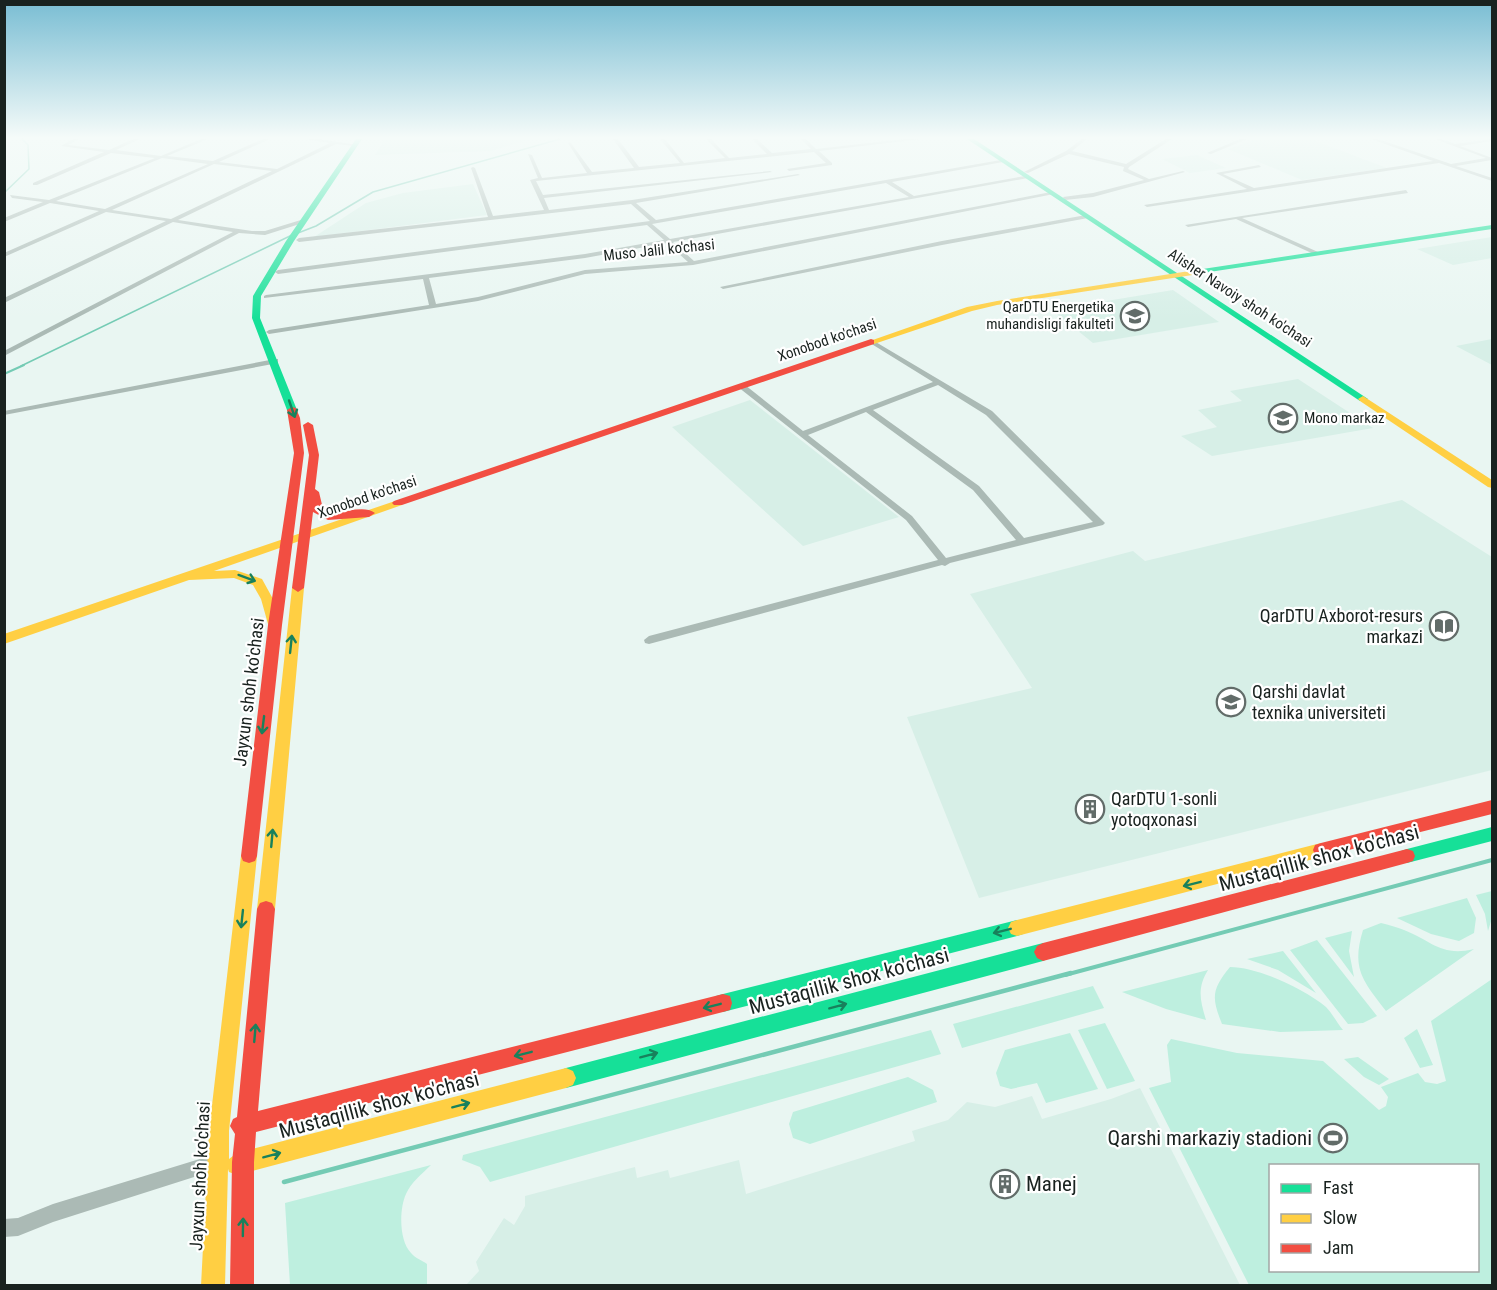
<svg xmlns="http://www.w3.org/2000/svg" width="1497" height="1290" font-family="'Roboto Condensed',sans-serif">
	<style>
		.built { fill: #d7efe7 }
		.green { fill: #beefdf; fill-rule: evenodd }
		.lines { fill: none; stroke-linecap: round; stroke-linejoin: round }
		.stream-far3 { stroke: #74cbb4; stroke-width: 1.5 }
		.stream-far2 { stroke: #74cbb4; stroke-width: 2 }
		.stream-far1 { stroke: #74cbb4; stroke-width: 4 }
		.stream { stroke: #74cbb4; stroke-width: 4.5 }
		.street { fill: #abbab5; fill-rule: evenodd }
		.fast { fill: #16e098; fill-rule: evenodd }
		.slow { fill: #ffcf43; fill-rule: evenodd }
		.jam { fill: #f24e42; fill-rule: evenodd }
		.oneway { stroke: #18815c }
		.labels { text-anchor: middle; stroke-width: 4.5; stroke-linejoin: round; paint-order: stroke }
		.far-street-label { font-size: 15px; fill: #19221f; stroke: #fff }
		.far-poi-label { font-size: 15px; fill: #19221f; stroke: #fff; text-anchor: end }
		.poi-label { font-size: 18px; fill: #19221f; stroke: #fff; text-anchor: start }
		.street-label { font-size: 18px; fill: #19221f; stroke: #fff }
		.near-street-label { font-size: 21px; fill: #19221f; stroke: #fff }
		.near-poi-label { font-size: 21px; fill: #19221f; stroke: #fff; text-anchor: end }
	</style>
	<rect width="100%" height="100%" fill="#e9f6f2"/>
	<path class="built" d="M385,139H531L491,151L375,155Z
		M1257,139H1310L1387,168L1302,180L1228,149Z
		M1197,155L1226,168L1190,173L1162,159Z
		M473,184L487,215L314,237L366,203L403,193Z
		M1492,237V258L1453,265L1417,249Z
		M1173,290L1219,322L1093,343L1052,310Z
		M1492,339V365L1456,346Z
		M1298,379L1373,428L1212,456L1181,436L1217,427L1198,410L1242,401L1230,391Z
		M750,400L899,517L803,546L672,427Z
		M1402,500L1492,557V770L979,898L907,717L1032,688L970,594L1133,551L1145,561Z
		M1140,1088L1240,1285H466L479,1271L476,1262L504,1218L514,1225L525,1206V1196L635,1167L637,1178L668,1170L670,1178L739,1160L746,1194L915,1141L912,1131L948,1120L967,1102L995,1107L1032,1096L1042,1119L1111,1099Z"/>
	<path class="green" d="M1492,891V918L1488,931L1485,914L1476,895Z
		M1467,898L1476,918L1474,933L1459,941L1431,934L1397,918Z
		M1381,923C1389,925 1397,927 1404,930C1432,941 1441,957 1474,949L1386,1011C1363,981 1351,969 1363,930Z
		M1352,931L1349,951L1354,977L1325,938Z
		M1317,940L1377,1016L1363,1023L1348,1024L1290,950Z
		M1283,951L1316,993L1278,970L1247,959Z
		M1230,967C1258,967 1304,989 1326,1007C1332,1013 1337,1023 1343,1030L1280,1032L1222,1024C1211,997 1212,989 1230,967Z
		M1208,970C1197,988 1200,1000 1206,1020L1166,1009L1122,992Z
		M1492,979V1285H1249L1149,1088L1171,1082L1167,1045L1171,1039L1237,1053L1323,1061L1379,1110L1386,1106L1388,1097L1381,1087L1418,1073L1425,1082L1437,1084L1446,1081L1431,1021ZM1270,1166H1478V1270H1270Z
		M1093,986L1104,1008L962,1048L953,1024Z
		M1105,1023L1135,1081L1107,1089L1078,1030Z
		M1417,1029L1433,1065L1420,1068L1404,1038Z
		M931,1030L941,1054L490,1182L480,1167L462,1160L463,1155Z
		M1070,1033L1098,1089L1046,1103L1037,1083L1011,1089L1000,1086L996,1073L1005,1050Z
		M1358,1057L1389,1079L1379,1085L1364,1077L1344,1059Z
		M908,1077L933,1090L937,1102L810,1144L793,1138L789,1124L793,1112Z
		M431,1165C422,1174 411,1182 406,1194C399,1209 399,1241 411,1253C415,1258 423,1261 427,1264V1285H290L285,1203Z"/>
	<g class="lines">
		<path class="stream-far3" d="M4,193L29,169L28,145L22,139
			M298,233L316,226L373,192L560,139
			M21,366L292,235"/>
		<path class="stream-far2" d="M4,374L24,365"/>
		<path class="stream-far1" d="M1065,975L1492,860"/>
		<path class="stream" d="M284,1182L1071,973"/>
		<path class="street" d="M73,139H79L68,145L109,150L133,139H140L116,150L161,156L201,139H208L167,156L213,161L263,139H270L219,162L277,169L330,143L304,139H320L357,145L355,146L336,144L178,220L252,231H265L304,219L306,220V222L265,235L239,233L4,356V351L233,232L173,222L4,303V298L166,221L106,212L4,257V253L99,211L50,203L4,222V218L43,202L12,198L10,195L49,200L155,158L111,153L37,185H33V183L104,152L61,146ZM162,158L208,164L105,209L56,201ZM214,164L272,171L171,219L112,210Z
			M613,139H618L639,167L680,163L660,139H665L684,163L725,158L706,139H711L729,158L767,154L752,139H757L772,153L811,149L801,139H806L816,149L904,139H922L819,151L832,163V165L789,171L787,169L826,163L814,152L536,181L543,195L770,171L772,172L544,198L549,210L632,200L798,174L800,175L636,203L656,220L1001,160L1003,162L892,182L914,196L1025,176L1028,178L673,242L694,261L1051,192L1054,194L693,265L585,274L478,301L269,334L266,332L269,330L429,305L423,279L264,298V296L266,295L585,254L664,240L647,225L278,274L275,272L278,270L650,221L631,204L299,242L296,240L299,238L488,217L471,168L473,167L475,168L493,216L544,210L530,180L538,178L528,154L532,155L542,178L587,173L568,143L570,142L592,172L634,168ZM886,183L909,197L670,239L652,224ZM667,243L688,262L585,270L478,297L436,304L429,278L585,258Z
			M1082,139H1087L1072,151L1126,164L1166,139H1172L1129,167L1128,169L1149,179L1183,171L1185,172L1093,197L1065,200L1063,197L1093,193L1144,180L1123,171L1124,167L1069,154L1028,173L1024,172L1066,151Z
			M1240,139H1247L1211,154L1207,153Z
			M1371,139H1378L1451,164L1486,158L1435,139H1442L1455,144L1492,139V141L1460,146L1492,158V160L1456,166L1492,178V181L1439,163L1147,207L1144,205L1247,189L1216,173L1259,165L1261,167L1223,174L1254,188L1433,161Z
			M1406,190L1408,193L1242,218L1318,252V254L1316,255L1236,219L1188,227L1185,225Z
			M1086,215L1089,217L1088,218L942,245L723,289L720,287L942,241Z
			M870,341H874L992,411L1103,521L1105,523L1103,525L950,563L945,566L942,565L649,644L645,643L644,640L649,636L938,560L906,520L738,387L745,385L803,431L933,382L870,343ZM938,385L986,415L1093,522L1024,538L979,486L873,410ZM866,412L973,490L1016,540L946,558L912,516L808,435Z
			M275,359H278V363L4,415V411Z
			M216,1154L222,1156L224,1162L222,1168L216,1170L53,1222L18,1236L4,1237V1219L18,1218L53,1204Z"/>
		<path class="fast" d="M356,139H362L294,241L261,296L260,318L297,410L292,413L287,410L252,318L253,296L286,241Z
			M967,139H974L1368,399L1360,401Z
			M1492,225V229L1196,274L1192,272L1196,270Z
			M1492,827V841L1407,863L1401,861L1399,856L1401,851L1407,849Z
			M1017,920L1023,922L1026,928L1023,934L1017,936L723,1012L716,1010L714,1003L716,996L723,994Z
			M1043,943L1049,946L1052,952L1049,958L1043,961L566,1088L559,1085L556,1078L559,1071L566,1068Z"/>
		<path class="slow" d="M1196,270H1199V274L997,305L972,311L874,344L867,342L967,307L997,301Z
			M1363,396L1492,480V488L1488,487L1360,401L1358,399Z
			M398,500L402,501V505L214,571L235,570L262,579L273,599L280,621L278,624H268L261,599L253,585L234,578L189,580L4,644V634Z
			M298,584L304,588L275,909L272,915L266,917L260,915L257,909L292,588Z
			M1321,843L1327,845L1329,850L1327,855L1321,857L1017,936L1011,934L1008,928L1011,922L1017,920Z
			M249,849L255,851L257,856L229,1131V1159L237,1153L566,1068L573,1071L576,1078L573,1085L566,1088L237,1175L229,1172L228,1169L225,1286H201L209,1131L241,856L243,851Z"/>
		<path class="jam" d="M871,339L874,340V344L402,505H394L392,503L394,501Z
			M292,407L296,408L300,418L304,453L282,625L257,856L255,861L249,863L243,861L241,856L268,625L294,453L287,410Z
			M308,422L313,425L319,455L315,489L319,492L323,509C339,517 362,503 375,513L369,517L328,520L313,512L304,588L298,592L292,588L309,455L303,425Z
			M1492,800V814L1321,857L1315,855L1313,850L1315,845L1321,843Z
			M1407,849L1413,851L1415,856L1413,861L1407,863L1043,961L1037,958L1034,952L1037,946L1043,943Z
			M266,901L272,903L275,909L258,1111L723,994L730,996L732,1003L730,1010L723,1012L256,1132L254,1162V1286H230L232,1162L235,1134L230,1126L233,1119L237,1117L257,909L260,903Z"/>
	</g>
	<defs><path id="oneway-shaft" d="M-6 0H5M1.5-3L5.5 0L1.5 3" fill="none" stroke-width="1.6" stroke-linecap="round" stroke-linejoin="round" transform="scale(1.5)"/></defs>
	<g class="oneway">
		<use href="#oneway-shaft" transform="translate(292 409) rotate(71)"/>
		<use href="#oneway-shaft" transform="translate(247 578) rotate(20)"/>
		<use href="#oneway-shaft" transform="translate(291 644) rotate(-84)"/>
		<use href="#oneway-shaft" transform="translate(263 725) rotate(97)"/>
		<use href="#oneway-shaft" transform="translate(272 838) rotate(-85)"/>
		<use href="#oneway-shaft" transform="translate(1192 884) rotate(166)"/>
		<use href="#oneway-shaft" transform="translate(242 919) rotate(96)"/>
		<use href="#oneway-shaft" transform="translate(1002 931) rotate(166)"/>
		<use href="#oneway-shaft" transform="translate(712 1006) rotate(166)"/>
		<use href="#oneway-shaft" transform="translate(838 1006) rotate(-15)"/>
		<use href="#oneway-shaft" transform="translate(255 1033) rotate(-85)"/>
		<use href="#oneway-shaft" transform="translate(523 1054) rotate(166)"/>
		<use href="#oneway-shaft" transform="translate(649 1055) rotate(-15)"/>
		<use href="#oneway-shaft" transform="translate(461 1105) rotate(-15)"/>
		<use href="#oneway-shaft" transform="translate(272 1155) rotate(-15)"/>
		<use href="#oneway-shaft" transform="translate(243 1227) rotate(-89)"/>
	</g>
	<linearGradient id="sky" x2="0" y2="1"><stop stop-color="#79bdd3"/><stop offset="0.43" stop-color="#f5fbf9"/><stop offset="1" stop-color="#f5fbf9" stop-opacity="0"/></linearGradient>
	<rect width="1497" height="320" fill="url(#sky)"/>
	<defs>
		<g id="university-ring" transform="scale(1.5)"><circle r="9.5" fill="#fff" stroke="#626c69" stroke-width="1.5"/><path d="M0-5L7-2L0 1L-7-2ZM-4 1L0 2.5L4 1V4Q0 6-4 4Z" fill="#626c69"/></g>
		<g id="library-ring" transform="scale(1.5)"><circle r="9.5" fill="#fff" stroke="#626c69" stroke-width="1.5"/><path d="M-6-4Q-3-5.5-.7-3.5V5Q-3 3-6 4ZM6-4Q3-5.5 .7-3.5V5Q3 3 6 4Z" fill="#626c69"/></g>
		<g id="building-ring" transform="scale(1.5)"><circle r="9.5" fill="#fff" stroke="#626c69" stroke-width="1.5"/><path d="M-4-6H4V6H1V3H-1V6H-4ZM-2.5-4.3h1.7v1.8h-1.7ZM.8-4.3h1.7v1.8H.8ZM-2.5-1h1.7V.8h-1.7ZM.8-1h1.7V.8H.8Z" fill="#626c69"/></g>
		<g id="stadium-ring" transform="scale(1.5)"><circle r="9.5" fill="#fff" stroke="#626c69" stroke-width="1.5"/><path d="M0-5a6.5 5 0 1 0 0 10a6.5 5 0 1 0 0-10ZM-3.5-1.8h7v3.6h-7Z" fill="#626c69"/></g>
	</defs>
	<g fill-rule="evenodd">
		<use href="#university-ring" x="1135" y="316"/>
		<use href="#university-ring" x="1283" y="418"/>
		<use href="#library-ring" x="1444" y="626"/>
		<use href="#university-ring" x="1231" y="702"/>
		<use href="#building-ring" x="1090" y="809"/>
		<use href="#stadium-ring" x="1333" y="1138"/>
		<use href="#building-ring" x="1005" y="1184"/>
	</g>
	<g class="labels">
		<g class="far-street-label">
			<text transform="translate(659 250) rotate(-6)" y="5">Muso Jalil ko'chasi</text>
			<text transform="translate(1240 298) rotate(33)" y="5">Alisher Navoiy shoh ko'chasi</text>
			<text transform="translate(827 340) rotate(-19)" y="5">Xonobod ko'chasi</text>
			<text transform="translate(367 497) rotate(-19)" y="5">Xonobod ko'chasi</text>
		</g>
		<g class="far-poi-label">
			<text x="1114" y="312">QarDTU Energetika<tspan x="1114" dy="17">muhandisligi fakulteti</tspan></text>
			<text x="1304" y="423" text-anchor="start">Mono markaz</text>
		</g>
		<g class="poi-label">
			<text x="1423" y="622" text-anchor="end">QarDTU Axborot-resurs<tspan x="1423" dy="21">markazi</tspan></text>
			<text x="1252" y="698">Qarshi davlat<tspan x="1252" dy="21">texnika universiteti</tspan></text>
			<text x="1111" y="805">QarDTU 1-sonli<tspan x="1111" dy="21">yotoqxonasi</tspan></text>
		</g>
		<g class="street-label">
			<text transform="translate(249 692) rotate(-83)" y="6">Jayxun shoh ko'chasi</text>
			<text transform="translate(200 1176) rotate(-87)" y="6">Jayxun shoh ko'chasi</text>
		</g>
		<g class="near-street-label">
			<text transform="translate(1319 858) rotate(-15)" y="7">Mustaqillik shox ko'chasi</text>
			<text transform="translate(849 981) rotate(-15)" y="7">Mustaqillik shox ko'chasi</text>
			<text transform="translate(379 1105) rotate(-15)" y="7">Mustaqillik shox ko'chasi</text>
		</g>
		<g class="near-poi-label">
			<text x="1312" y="1145">Qarshi markaziy stadioni</text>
			<text x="1026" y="1191" text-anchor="start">Manej</text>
		</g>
	</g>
	<rect width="1497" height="1290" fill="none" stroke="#19221f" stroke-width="12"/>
	<rect x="1269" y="1164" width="210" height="108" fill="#ffffff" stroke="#a3a7a5" stroke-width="1.5"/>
	<rect x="1281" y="1184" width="30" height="9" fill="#16e098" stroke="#a3a7a5" stroke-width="1.5"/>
	<text x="1323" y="1194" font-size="18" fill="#19221f">Fast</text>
	<rect x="1281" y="1214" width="30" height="9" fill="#ffcf43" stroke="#a3a7a5" stroke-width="1.5"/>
	<text x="1323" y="1224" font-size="18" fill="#19221f">Slow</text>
	<rect x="1281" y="1244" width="30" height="9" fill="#f24e42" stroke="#a3a7a5" stroke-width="1.5"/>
	<text x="1323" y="1254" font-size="18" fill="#19221f">Jam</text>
</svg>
